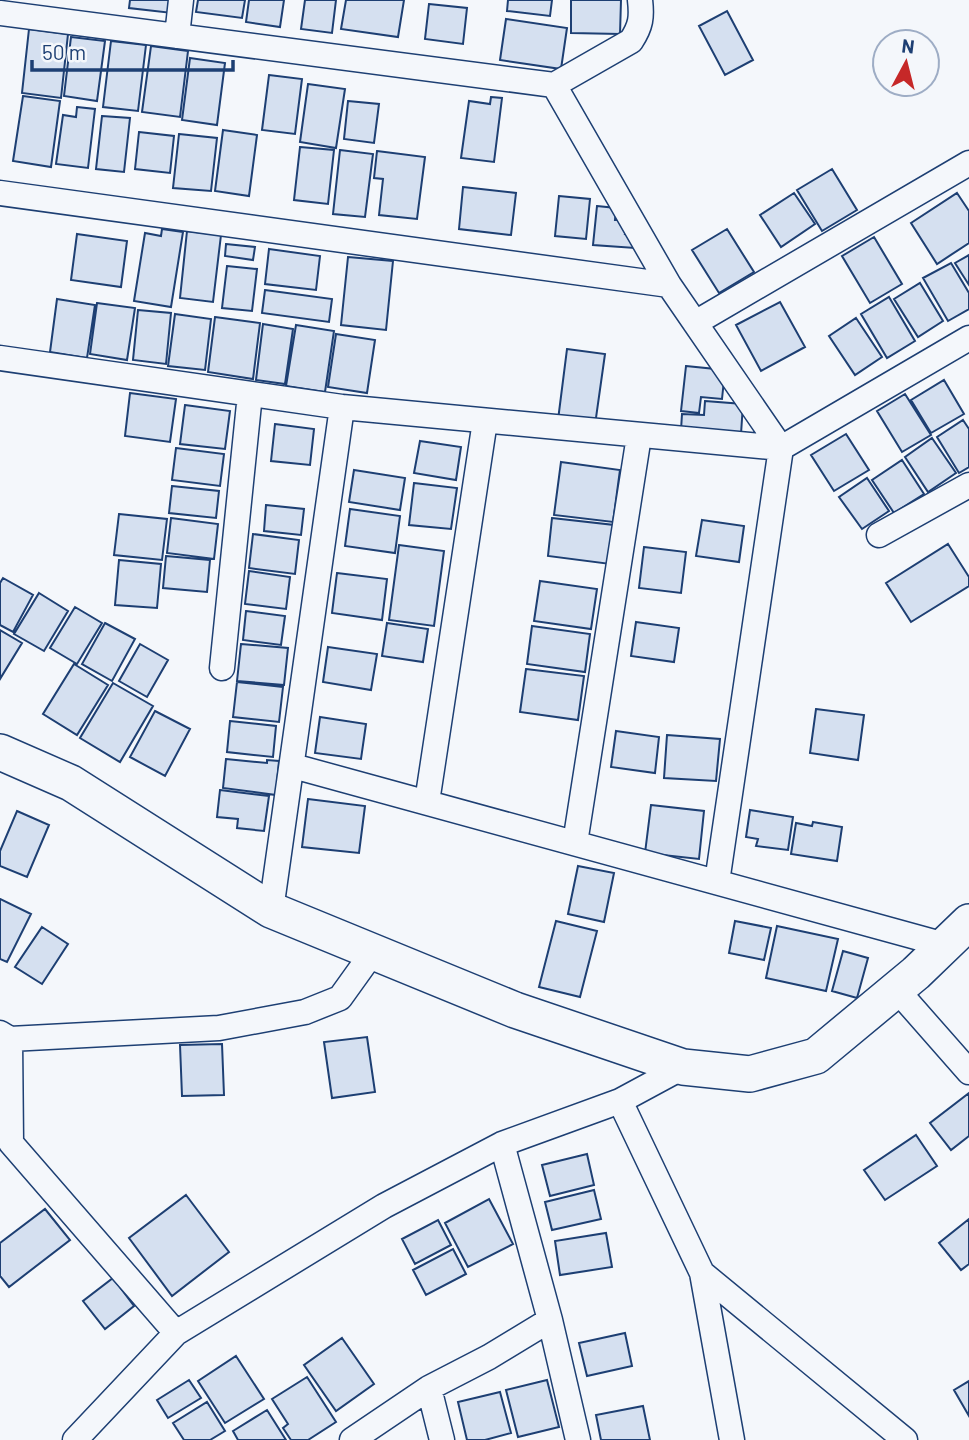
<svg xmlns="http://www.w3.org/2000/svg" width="969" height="1440" font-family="Barlow,sans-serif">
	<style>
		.building { fill: #d5e0f0; stroke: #1d3f73; stroke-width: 2 }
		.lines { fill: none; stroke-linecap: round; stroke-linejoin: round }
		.street-casing { stroke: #1d3f73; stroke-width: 27 }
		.secondary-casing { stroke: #1d3f73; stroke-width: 38 }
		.street { stroke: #f4f7fb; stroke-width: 24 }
		.secondary { stroke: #f4f7fb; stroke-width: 35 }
	</style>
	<rect width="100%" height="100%" fill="#f4f7fb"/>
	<path class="building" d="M130,0H173L172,13L129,8Z
		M198,0H245L242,18L196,12Z
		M249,0H284L280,27L246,22Z
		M305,0H336L332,33L301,29Z
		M346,0H404L398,37L341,29Z
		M508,0H552L550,16L507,11Z
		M571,0H621L620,34L571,33Z
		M429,4L467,8L463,44L425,39Z
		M727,11L753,60L725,75L699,26Z
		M506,19L567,28L561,69L500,60Z
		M29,29L68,34L61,98L22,93Z
		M71,37L105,41L97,101L64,96Z
		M111,41L146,45L138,111L103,107Z
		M151,46L188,51L180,117L142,112Z
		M190,58L225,63L217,125L182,120Z
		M269,75L302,79L295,134L262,130Z
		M308,84L345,89L336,148L300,142Z
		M23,96L60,101L51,167L13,161Z
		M491,97L502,98L494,162L461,158L469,101L490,104Z
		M348,101L379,104L374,143L344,139Z
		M77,107L95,109L88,168L56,164L63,115L76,117Z
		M102,116L130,118L124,172L96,169Z
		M223,130L257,135L249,196L215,191Z
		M139,132L174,136L170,173L135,169Z
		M179,134L217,138L211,191L173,188Z
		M300,147L334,150L328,204L294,200Z
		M340,150L373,154L365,217L333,214Z
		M377,151L425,157L417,219L379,215L383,179L374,178Z
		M832,169L857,210L822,231L797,190Z
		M463,187L516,193L511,235L459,229Z
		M794,193L815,224L781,247L760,215Z
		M957,193L969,211V243L937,264L911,223Z
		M559,196L590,199L586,239L555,236Z
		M597,206L616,208L615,220H629L625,234L636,235L635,248L593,245Z
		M162,229L183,232L171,307L134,301L145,233L161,236Z
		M727,229L754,272L719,293L692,250Z
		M187,231L221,235L213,302L180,298Z
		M77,234L127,241L121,287L71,280Z
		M874,237L902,284L870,303L842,256Z
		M226,244L255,247L253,260L225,256Z
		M269,249L320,256L316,290L265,284Z
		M969,255V285L955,263Z
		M348,257L393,261L386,330L341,325Z
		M951,263L969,293V309L948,321L923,278Z
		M227,266L257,269L252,311L222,308Z
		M920,283L943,321L918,337L894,299Z
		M265,290L332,299L329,322L262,313Z
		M889,297L915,341L887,358L861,314Z
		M57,299L95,305L87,358L50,352Z
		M780,302L805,347L761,371L736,325Z
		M97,303L135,308L127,360L90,354Z
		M138,310L171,313L166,364L133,360Z
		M175,314L211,319L205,370L168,366Z
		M215,317L260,323L253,379L208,372Z
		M856,318L882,357L855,375L829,336Z
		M263,324L293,329L285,384L256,380Z
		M296,325L334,331L325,392L286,386Z
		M336,334L375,340L367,393L328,387Z
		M567,349L605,354L595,425L558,420Z
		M686,366L725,370L722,399L701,397L699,413L681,411Z
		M944,380L964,414L931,433L911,400Z
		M130,393L176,399L170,442L125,436Z
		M905,394L931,435L902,452L877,411Z
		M705,401L743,404L741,434L681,430L682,414L704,415Z
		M185,405L230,411L225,449L180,444Z
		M963,420L969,429V467L959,473L937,437Z
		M275,424L314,429L310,465L271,461Z
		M846,434L869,470L834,491L811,455Z
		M932,438L956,473L928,492L905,457Z
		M420,441L461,447L456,480L414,473Z
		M176,448L224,454L220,486L172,480Z
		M902,460L924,494L894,513L872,480Z
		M561,462L620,470L613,522L554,515Z
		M354,470L405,478L400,510L349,502Z
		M867,478L889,511L862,529L839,497Z
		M414,483L457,488L451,529L409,525Z
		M172,486L219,491L216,518L169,513Z
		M266,505L304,509L301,535L264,531Z
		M350,509L400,516L395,553L345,546Z
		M119,514L167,519L162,560L114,555Z
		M171,518L218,524L214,559L167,553Z
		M552,518L614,525L610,564L548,556Z
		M702,520L744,526L739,562L696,556Z
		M253,534L299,540L295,574L249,568Z
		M948,544L969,577V586L911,622L886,583Z
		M399,545L444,551L434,626L389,620Z
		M644,547L686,552L681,593L639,588Z
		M166,556L210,560L207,592L163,588Z
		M119,560L161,564L157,608L115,605Z
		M249,571L290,577L286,609L245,604Z
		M337,573L387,579L382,620L332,613Z
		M3,578L33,595L13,632L0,625V583Z
		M540,581L597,589L591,629L534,621Z
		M39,593L68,611L44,651L14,634Z
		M75,607L102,623L77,664L50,648Z
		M246,611L285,616L281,645L243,640Z
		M636,622L679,628L674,662L631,656Z
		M105,623L135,639L112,681L82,664Z
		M387,623L428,629L423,662L382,656Z
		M532,626L590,634L585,672L527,664Z
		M0,630L22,643L0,679Z
		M140,644L168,660L147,697L119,681Z
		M241,644L288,648L284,685L237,681Z
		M328,647L377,654L371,690L323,682Z
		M74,664L108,685L77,735L43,714Z
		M526,669L584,676L578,720L520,712Z
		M237,682L283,687L279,722L233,717Z
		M113,683L153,706L120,762L80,738Z
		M816,709L864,715L858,760L810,753Z
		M155,711L190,729L165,776L130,757Z
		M320,717L366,724L361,759L315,753Z
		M230,721L276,726L273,757L227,752Z
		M616,731L659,737L655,773L611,767Z
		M667,735L720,739L716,781L664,778Z
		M226,759L267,763V760L279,761L276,795L223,788Z
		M220,790L269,796L264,831L237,828L238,819L217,817Z
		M308,799L365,806L359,853L302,847Z
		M651,805L704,811L699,859L645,853Z
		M750,810L793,817L788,850L756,846L758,839L746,837Z
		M17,811L49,825L27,877L0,866V851Z
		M813,822L842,827L837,861L791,854L796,823L812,826Z
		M578,866L614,873L604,922L568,914Z
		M0,899L31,914L7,962L0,959Z
		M556,921L597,931L580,997L539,987Z
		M735,921L771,928L764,960L729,953Z
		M777,926L838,939L826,991L766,978Z
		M42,927L68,944L42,984L15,967Z
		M843,951L868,958L857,998L832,991Z
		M367,1037L375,1092L332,1098L324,1042Z
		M222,1044L224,1095L182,1096L180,1045Z
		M969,1093V1136L951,1150L930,1123Z
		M916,1135L937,1166L885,1200L864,1170Z
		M587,1154L594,1185L550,1196L542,1165Z
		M594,1190L601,1219L552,1230L545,1202Z
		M186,1195L229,1252L172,1296L129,1238Z
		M489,1199L513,1244L468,1267L445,1223Z
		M45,1209L70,1240L9,1287L0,1276V1243Z
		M969,1219V1264L961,1270L939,1243Z
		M438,1220L451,1245L415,1264L402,1239Z
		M606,1233L612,1267L560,1275L555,1241Z
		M453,1249L466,1274L426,1295L413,1270Z
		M113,1278L134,1306L105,1329L83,1301Z
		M625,1333L632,1366L587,1376L579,1343Z
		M342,1338L374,1384L336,1411L304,1365Z
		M236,1356L264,1399L225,1423L198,1381Z
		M307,1377L336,1422L308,1440H291L283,1428L288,1424L272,1399Z
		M189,1380L201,1398L168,1418L157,1400Z
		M547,1380L559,1427L518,1437L506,1390Z
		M969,1381V1416L954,1390Z
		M500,1392L511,1433L485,1440H467L458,1402Z
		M207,1402L225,1431L210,1440H184L173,1423Z
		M643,1406L650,1440H601L596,1415Z
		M267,1410L286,1440H238L233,1431Z"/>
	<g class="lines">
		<g class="street-casing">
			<path id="street" d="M0,13L554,85L631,41C641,26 642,17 640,0
				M177,36L181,0
				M554,85L669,285L781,448L717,882
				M0,193L669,285
				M695,323L969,163
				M0,358L342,407L781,448L969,338
				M879,535L969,485
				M222,668L250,394
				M293,766L945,945
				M427,802L485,421
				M575,843L639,436
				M271,910L342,407
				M896,989L969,1072
				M0,1033L10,1039L219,1028L305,1012L340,998L373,952
				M10,1039L11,1143L176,1333
				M620,1101L702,1273L732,1440
				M502,1144L550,1320L578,1440
				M702,1273L905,1440
				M429,1388L442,1440
				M75,1440L176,1333L384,1206L502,1144L620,1101L683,1067
				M352,1440L429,1388L489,1357L550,1320"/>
		</g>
		<g class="secondary-casing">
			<path id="secondary" d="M0,752L71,783L271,910L515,1010L683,1067L750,1074L816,1056L916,973L969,922"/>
		</g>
		<use href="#street" class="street"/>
		<use href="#secondary" class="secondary"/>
	</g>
	<g transform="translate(906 63) rotate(7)"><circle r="33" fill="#f4f7fb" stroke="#9eadc5" stroke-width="2"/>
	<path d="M0-5L12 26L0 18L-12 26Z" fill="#c62828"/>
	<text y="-10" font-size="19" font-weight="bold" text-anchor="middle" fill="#1d3f73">N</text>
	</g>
	<path d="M32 60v10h201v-10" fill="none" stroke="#1d3f73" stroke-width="3.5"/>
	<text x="42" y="60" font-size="21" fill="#1d3f73" stroke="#f4f7fb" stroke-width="5" paint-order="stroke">50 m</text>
</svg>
